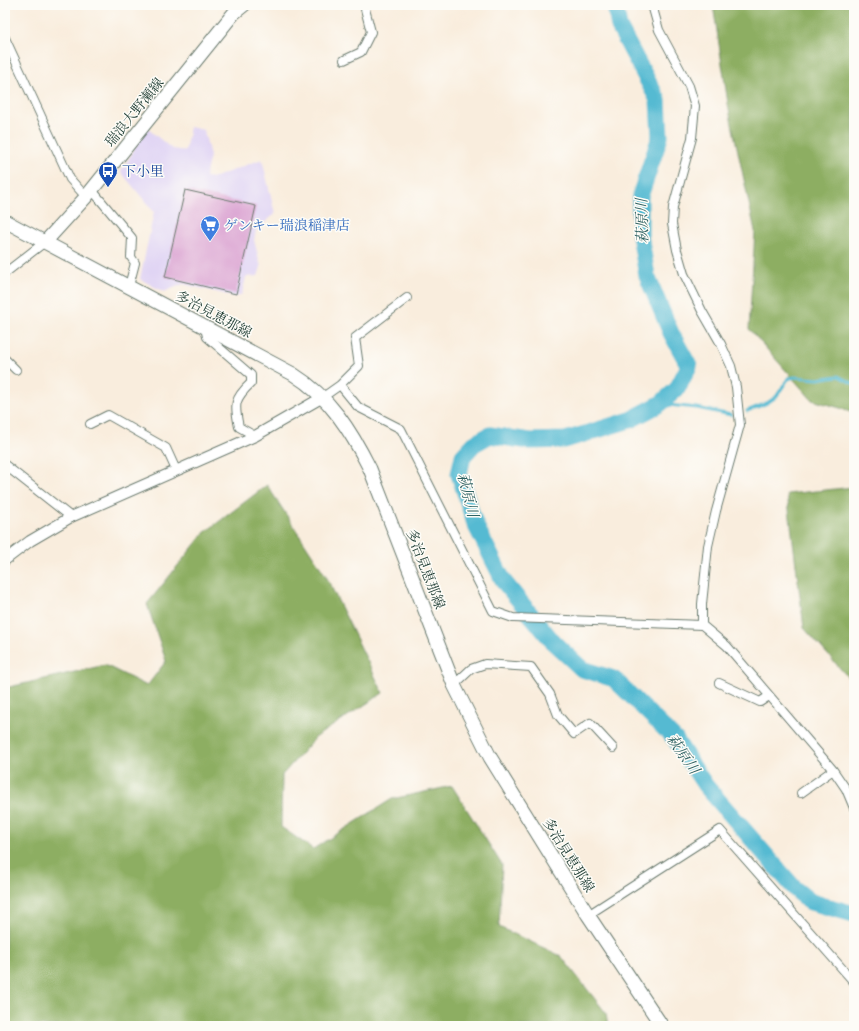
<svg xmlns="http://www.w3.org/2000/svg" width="859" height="1031" font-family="Cardo,'Noto Serif JP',serif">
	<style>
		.built { fill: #e0d4f4 }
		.forest { fill: #8dae62; stroke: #56764b }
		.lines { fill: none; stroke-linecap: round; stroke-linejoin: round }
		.stream { stroke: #54bad2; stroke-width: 3 }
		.river { stroke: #54bad2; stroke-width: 17 }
		.building { fill: #daa2d1 }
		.minor-casing { stroke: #6b7b6f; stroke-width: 10 }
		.tertiary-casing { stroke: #6b7b6f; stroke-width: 12 }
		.primary-casing { stroke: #6b7b6f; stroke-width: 15 }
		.minor { stroke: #fff; stroke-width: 8 }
		.tertiary { stroke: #fff; stroke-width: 10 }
		.primary { stroke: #fff; stroke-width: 13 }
		.labels { text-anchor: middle; stroke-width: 3; stroke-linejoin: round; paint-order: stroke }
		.street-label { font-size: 14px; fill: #1f3d34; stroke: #fdfcf7 }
		.transit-label { font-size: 14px; fill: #164399; stroke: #fdfcf7; text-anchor: start }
		.shop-label { font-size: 14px; fill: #366cbe; stroke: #fdfcf7; text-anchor: start }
		.water-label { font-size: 15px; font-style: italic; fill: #2f6263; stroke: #fdfcf7 }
	</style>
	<rect width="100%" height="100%" fill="#fdfcf7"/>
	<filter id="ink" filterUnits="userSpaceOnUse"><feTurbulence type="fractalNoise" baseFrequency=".025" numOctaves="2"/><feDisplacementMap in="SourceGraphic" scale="8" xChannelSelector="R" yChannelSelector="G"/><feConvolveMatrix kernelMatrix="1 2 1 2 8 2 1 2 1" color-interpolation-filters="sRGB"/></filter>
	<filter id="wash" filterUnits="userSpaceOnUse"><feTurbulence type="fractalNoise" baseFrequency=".012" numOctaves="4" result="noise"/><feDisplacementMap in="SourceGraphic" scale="16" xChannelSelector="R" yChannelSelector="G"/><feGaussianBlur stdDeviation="0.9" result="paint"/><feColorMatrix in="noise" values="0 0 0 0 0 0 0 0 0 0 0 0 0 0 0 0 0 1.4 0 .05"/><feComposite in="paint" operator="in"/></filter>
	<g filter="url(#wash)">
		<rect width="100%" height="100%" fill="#f9eddd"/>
		<path class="built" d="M190,127L204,130L210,156L205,177L213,178L262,159L275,214L256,230L254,240L261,267L258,276L246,277L242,294L236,297L183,284L164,292L140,279L154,212L121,172L147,128L172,149L185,151Z"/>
		<path class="forest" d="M713,5H854V412L812,400L749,329L755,231L729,110Z
			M267,485L326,576L383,693L317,736L282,775L281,827L313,849L392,799L452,786L502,865L499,927L561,956L606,1013L608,1026H5V688L105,665L147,686L166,661L147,604L204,533Z
			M854,487V684L804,628L787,494Z"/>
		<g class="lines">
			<path class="stream" d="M664,401L668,405L697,408L731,415
				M747,411L767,403L776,397L788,379L794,377L818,379L838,376L854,384"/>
			<path class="river" d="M615,5L619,27L658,100L660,137L640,196V235L647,276L671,333L689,366L677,389L660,404L630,420L565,440L530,441L490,435L474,444L463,456L459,474L475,524L504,582L554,643L582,669L614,679L675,739L705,785L796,890L811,902L854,914"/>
		</g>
		<g id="blocks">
			<path class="building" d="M185,190L256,206L236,294L165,277Z"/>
		</g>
	</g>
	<g filter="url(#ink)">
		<use href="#blocks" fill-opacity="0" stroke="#6b7b6f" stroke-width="1"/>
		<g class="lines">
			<g class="minor-casing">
				<path id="minor" d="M652,5L659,30L689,86L695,106L692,138L673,207L672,224L677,250L684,274L702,311L721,344L731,366L736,387L740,425L716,511L708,546L702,604V625
					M5,38L70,179L86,197
					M344,60L361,52L371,32L364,5
					M92,190L132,238L131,257L135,263L129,286
					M5,273L46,241
					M205,327L207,337L251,375V383C234,399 234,404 239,427L255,436
					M5,359L16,370
					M340,385L359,366L355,338L407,298
					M323,397L340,385L358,407L401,429L493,611L513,618L702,625L727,646L833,770L846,789L854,808
					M90,424L108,415L166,448L176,470
					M5,465L71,517
					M719,683L760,702L769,696
					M454,685L471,669L485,664L531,667L550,694L558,715L574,734L590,723L613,748
					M801,793L833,770
					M588,915L720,830L854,982"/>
			</g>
			<g class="tertiary-casing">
				<path id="tertiary" d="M5,560L30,541L71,517L255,436L323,397"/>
			</g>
			<g class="primary-casing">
				<path id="primary" d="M5,221L293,374C330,397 351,431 370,469L454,685L490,757L588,915L662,1026
					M46,241L86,197L234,13L244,5"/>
			</g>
			<use href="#minor" class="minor"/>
			<use href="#tertiary" class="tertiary"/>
			<use href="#primary" class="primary"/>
		</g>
	</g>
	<defs>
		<g id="bus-pin" transform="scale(1)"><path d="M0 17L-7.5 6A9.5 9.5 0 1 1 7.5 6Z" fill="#1a4fb4" stroke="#fdfcf7"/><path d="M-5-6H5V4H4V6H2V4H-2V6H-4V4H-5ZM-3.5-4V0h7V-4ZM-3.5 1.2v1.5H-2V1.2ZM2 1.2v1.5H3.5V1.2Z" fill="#fff"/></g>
		<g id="supermarket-pin" transform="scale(1)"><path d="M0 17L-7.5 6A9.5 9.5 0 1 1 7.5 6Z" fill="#3f7fe0" stroke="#fdfcf7"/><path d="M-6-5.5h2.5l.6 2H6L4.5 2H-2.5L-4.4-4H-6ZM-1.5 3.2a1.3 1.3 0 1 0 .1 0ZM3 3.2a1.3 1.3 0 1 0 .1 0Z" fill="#fff"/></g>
	</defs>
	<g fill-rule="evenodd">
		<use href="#bus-pin" x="108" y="171"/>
		<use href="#supermarket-pin" x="210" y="225"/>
	</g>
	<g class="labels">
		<g class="street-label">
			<text transform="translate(134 112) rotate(-51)" y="5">瑞浪大野瀬線</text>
			<text transform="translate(214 314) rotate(28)" y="5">多治見恵那線</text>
			<text transform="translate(426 569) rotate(69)" y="5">多治見恵那線</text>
			<text transform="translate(569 855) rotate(58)" y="5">多治見恵那線</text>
		</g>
		<g class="transit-label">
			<text x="122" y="176">下小里</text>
		</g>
		<g class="shop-label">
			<text x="224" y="230">ゲンキー瑞浪稲津店</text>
		</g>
		<g class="water-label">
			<text transform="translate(642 221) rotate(-91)" y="5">萩原川</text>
			<text transform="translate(468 495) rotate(76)" y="5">萩原川</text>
			<text transform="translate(683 754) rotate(55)" y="5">萩原川</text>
		</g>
	</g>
	<rect width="859" height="1031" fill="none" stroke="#fdfcf7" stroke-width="20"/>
</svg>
